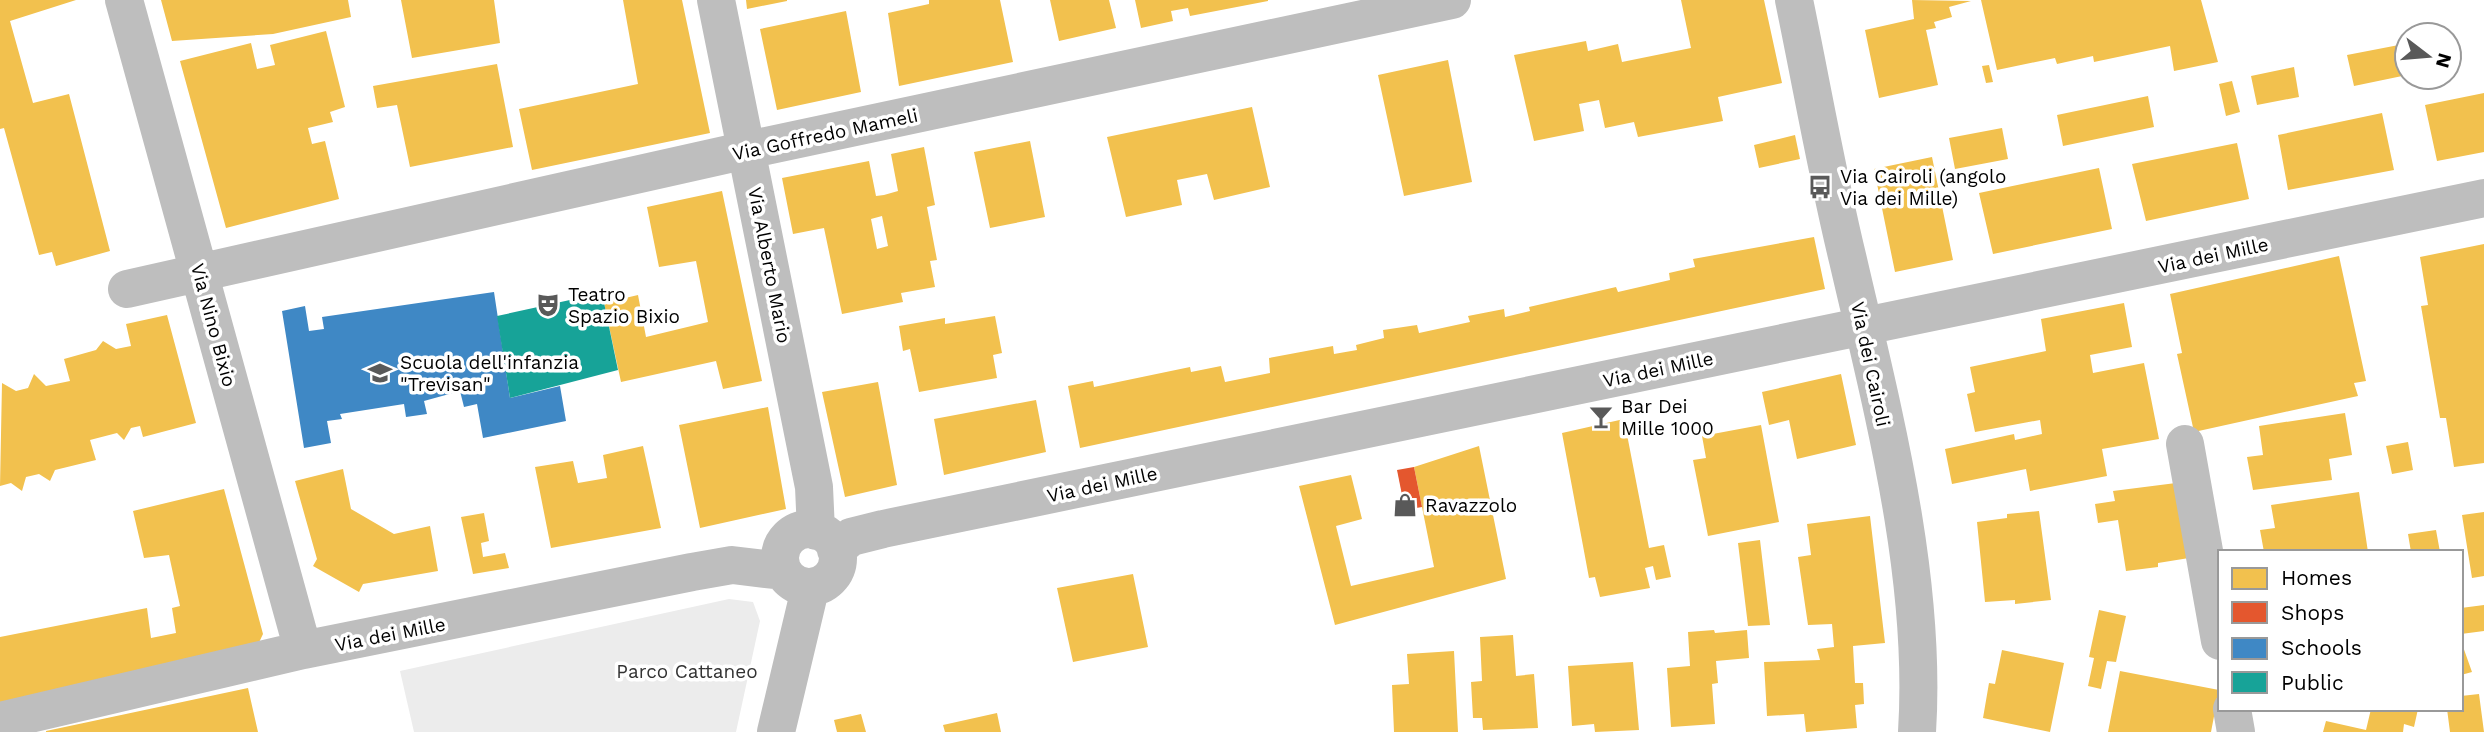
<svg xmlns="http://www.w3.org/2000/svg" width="2484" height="732" font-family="'Work Sans',sans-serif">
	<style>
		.green { fill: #ececec }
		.homes { fill: #f2c14e; fill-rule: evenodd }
		.shops { fill: #e4572e }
		.schools { fill: #3f88c5 }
		.public { fill: #17a398 }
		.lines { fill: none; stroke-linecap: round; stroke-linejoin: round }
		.minor { stroke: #bebebe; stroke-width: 38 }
		.labels { text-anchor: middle; stroke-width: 7; stroke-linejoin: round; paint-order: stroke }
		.street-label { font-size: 19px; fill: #000; stroke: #fff }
		.poi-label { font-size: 19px; fill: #000; stroke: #fff; text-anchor: start }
		.park-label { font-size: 19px; fill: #333; stroke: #fff }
	</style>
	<rect width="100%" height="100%" fill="#fff"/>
	<path class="green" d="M729,599L753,602L760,621L736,732H414L400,671Z"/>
	<path class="homes" d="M0,0H76L10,21L33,103L69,94L110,251L56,266L52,252L39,255L4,128L0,129Z
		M161,0H348L351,17L273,34L172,41Z
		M401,0H494L500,43L412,58Z
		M623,0H682L710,133L532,170L519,109L638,84Z
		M746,0H787V1L747,9Z
		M929,0H1000L1013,62L899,86L888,13L929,4Z
		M1050,0H1109L1116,28L1059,41Z
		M1135,0H1268V1L1190,16L1188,8L1171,11L1173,21L1141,28Z
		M1681,0H1764L1782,83L1718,97L1723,121L1638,137L1634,122L1605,128L1599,100L1579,104L1584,131L1534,141L1514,55L1586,41L1588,51L1618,44L1622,62L1691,48Z
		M1912,0L1971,1L1949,7L1952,17L1934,22L1936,28L1926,30L1938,85L1879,98L1865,30L1914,19Z
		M1981,0H2201L2218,62L2174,71L2170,46L2094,62L2093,56L2057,64L2055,58L1997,70Z
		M846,11L861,92L777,110L760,29Z
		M326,31L345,107L330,112L333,122L308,128L312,144L325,141L339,199L226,228L180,61L251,43L257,69L275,65L270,45Z
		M2404,44L2407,75L2354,86L2347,55Z
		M1448,60L1472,182L1404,196L1378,75Z
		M497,64L513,147L410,167L397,105L377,108L373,86Z
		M1989,65L1993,82L1986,83L1982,66Z
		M2294,67L2299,97L2257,105L2251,76Z
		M2232,81L2240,112L2226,116L2219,84Z
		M2484,93V152L2437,161L2425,105Z
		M2148,96L2154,127L2063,146L2057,115Z
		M1252,107L1270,187L1214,200L1207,174L1177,180L1182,205L1126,217L1107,137Z
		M2382,113L2394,170L2288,190L2278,135Z
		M2002,128L2008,159L1955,169L1949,138Z
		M1795,135L1800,159L1759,168L1754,145Z
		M1030,141L1045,217L990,228L974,152Z
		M2237,143L2249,199L2146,221L2132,164Z
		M924,147L935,205L927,207L937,260L930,261L935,287L901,293L903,302L842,314L824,228L793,234L782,178L869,161L876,196L884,195L898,191L891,154ZM882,216L888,246L877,249L871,219Z
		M1932,157L1953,260L1895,272L1874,169Z
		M2099,168L2112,229L1993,254L1979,193Z
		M722,191L762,381L723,389L716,361L621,382L604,303L638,295L646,337L708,322L696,261L659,267L647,207Z
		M1814,237L1825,289L1080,448L1068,386L1093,381L1094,387L1190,367L1191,372L1221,366L1225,382L1270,373L1269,358L1333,346L1334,354L1357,350L1356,345L1384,338L1383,330L1417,325L1419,333L1470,322L1468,316L1504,309L1505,317L1530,311L1529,307L1616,287L1618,292L1670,280L1669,273L1695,267L1693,259Z
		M2484,244V463L2454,467L2446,418H2440L2421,306L2428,305L2420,257Z
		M2339,256L2366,381L2354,383L2358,396L2194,432L2177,354L2182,353L2170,294Z
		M2124,303L2132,347L2090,355L2093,373L2144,363L2159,439L2102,449L2107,476L2030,491L2026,469L1952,484L1945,449L2014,434L2015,440L2042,434L2040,420L1975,432L1967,394L1975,392L1970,367L2046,351L2041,319Z
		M167,315L196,423L143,437L140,426L131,428L124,440L117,433L90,440L96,460L55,470L50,481L39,474L26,477L22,491L11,483L0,486L2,383L16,391L28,388L34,374L46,386L70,381L64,359L96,350L103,341L116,349L131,346L126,324Z
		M995,316L1002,353L993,355L997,378L919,392L910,349L903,351L899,326L945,318V324Z
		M1841,374L1856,445L1797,459L1789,420L1769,425L1762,392Z
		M878,382L897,485L845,497L822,392Z
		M1036,400L1046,452L944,475L934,419Z
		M768,407L786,509L700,528L679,425Z
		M2345,413L2352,455L2329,459L2332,480L2253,490L2247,457L2263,455L2259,426Z
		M1624,419L1649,548L1664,545L1671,577L1656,580L1653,566L1645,568L1650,588L1600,597L1595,577L1589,578L1562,433Z
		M1761,425L1779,522L1708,536L1693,460L1706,458L1702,436Z
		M2408,442L2413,470L2392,474L2386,446Z
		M643,446L661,528L551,548L535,467L573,461L578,483L607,478L603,455Z
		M1479,446L1506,579L1335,625L1299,486L1351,475L1362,519L1336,526L1351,586L1434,567L1414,467Z
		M343,469L351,509L394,534L430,526L438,571L363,584L359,592L313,566L317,559L295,481Z
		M2176,483L2189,558L2158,563V567L2126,571L2118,520L2098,523L2095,504L2115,501L2113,491Z
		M224,489L263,634L253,655L0,705V637L147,608L151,638L176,633L172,608L180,606L169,555L144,558L133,511Z
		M2359,492L2368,552H2264L2260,530L2275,528L2271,505Z
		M2039,511L2051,600L2015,604V600L1985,602L1977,522L2007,518V514Z
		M2484,512V576L2472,578L2462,515Z
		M484,513L489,541L481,543L483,557L505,553L509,568L473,574L461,517Z
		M1870,516L1885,643L1853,646L1855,683H1863L1864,704L1855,705L1857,728L1806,732L1804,714L1767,716L1764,662L1820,660L1817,649L1834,647L1832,624L1808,625L1798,557L1811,555L1807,524Z
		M2436,530L2440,552H2411L2408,534Z
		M1760,540L1770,625L1748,626L1738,543Z
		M1133,574L1148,647L1073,662L1057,588Z
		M2484,605V631L2461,634V608Z
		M2099,610L2126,616L2116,662L2107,661L2101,689L2088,686L2094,658L2089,657Z
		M1714,630L1715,633L1747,630L1749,658L1716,661L1718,683L1712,684L1715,724L1671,727L1667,668L1690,666L1688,632Z
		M1513,635L1516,676L1534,674L1538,728L1483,730L1482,718H1473L1471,682L1482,681L1480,637Z
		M2461,641L2472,672L2461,675Z
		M2002,650L2064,663L2050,732L1983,718L1989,683L1995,684Z
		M1454,651L1458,732H1394L1392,685L1409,684L1407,654Z
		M1633,662L1639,730L1595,732L1594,724L1572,726L1568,666Z
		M2120,671L2219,690L2211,732H2108Z
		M248,688L258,732H46V731Z
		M2479,694L2484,732H2450L2447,709H2461V696Z
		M2371,709H2418L2414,727L2404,724L2403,732H2323L2326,721L2366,730Z
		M997,713L1001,732H945L943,725Z
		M861,714L866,732H837L834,720Z"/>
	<path class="shops" d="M1414,467L1422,507L1405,510L1397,470Z"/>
	<path class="schools" d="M494,292L510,398L560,386L566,421L483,438L477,404L464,407L460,391L424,401L427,414L406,417L404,404L340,414L342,419L327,421L331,443L304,448L282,311L305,306L309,331L324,329L322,317Z"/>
	<path class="public" d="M602,293L618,370L510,398L497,316Z"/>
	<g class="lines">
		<path class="minor" d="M124,0L303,650
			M716,0L814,487L816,531
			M1794,0C1812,87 1827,174 1848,260C1883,411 1927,577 1917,732
			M127,289L747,150L1452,0
			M2185,444L2220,641
			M780 558a29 29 0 1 1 58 0a29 29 0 1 1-58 0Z
			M836,550L851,537L883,529L2484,198
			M2232,709L2236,732
			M0,721L303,650L692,572L732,565L783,571
			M776,732L810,589"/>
	</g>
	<defs>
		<g id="bus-bare" transform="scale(1.89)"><path d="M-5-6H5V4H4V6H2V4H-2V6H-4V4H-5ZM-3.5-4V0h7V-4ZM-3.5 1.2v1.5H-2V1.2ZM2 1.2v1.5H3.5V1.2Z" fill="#595959" stroke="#fff" stroke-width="2.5" paint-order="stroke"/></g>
		<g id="theatre-bare" transform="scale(1.89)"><path d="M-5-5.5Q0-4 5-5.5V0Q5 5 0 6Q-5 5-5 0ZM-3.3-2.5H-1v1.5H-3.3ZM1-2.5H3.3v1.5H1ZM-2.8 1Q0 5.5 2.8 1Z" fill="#595959" stroke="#fff" stroke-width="2.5" paint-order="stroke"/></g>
		<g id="school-bare" transform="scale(1.89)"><path d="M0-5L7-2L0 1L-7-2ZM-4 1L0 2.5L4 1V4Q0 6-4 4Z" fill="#595959" stroke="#fff" stroke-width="2.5" paint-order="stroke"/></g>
		<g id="bar-bare" transform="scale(1.89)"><path d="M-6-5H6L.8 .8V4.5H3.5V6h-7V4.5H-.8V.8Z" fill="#595959" stroke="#fff" stroke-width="2.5" paint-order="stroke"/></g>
		<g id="shop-bare" transform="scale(1.89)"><path d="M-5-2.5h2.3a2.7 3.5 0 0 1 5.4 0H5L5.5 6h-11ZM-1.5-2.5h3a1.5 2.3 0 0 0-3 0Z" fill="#595959" stroke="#fff" stroke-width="2.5" paint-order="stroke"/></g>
	</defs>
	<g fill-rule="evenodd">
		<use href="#bus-bare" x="1820" y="187"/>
		<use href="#theatre-bare" x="548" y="305"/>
		<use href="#school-bare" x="380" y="373"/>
		<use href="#bar-bare" x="1601" y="417"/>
		<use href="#shop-bare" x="1405" y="505"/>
	</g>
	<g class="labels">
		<g class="street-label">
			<text transform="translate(825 134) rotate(-12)" y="7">Via Goffredo Mameli</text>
			<text transform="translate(2213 255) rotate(-12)" y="7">Via dei Mille</text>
			<text transform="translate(770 265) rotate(79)" y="7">Via Alberto Mario</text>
			<text transform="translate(214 325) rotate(75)" y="7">Via Nino Bixio</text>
			<text transform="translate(1871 364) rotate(78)" y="7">Via dei Cairoli</text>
			<text transform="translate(1658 369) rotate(-12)" y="7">Via dei Mille</text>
			<text transform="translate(1102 484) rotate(-12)" y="7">Via dei Mille</text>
			<text transform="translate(390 634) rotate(-11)" y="7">Via dei Mille</text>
		</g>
		<g class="poi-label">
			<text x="1840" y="183">Via Cairoli (angolo<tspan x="1840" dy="22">Via dei Mille)</tspan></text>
			<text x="568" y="301">Teatro<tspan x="568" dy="22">Spazio Bixio</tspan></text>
			<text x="400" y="369">Scuola dell'infanzia<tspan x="400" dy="22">"Trevisan"</tspan></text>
			<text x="1621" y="413">Bar Dei<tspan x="1621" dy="22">Mille 1000</tspan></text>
			<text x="1425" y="512">Ravazzolo</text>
		</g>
		<g class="park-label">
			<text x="687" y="678">Parco Cattaneo</text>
		</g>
	</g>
	<rect x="2218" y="550" width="245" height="161" fill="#ffffff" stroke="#999999" stroke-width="2"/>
	<rect x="2232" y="568" width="35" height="21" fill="#f2c14e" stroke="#999999" stroke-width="2"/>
	<text x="2281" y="585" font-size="21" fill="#000000">Homes</text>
	<rect x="2232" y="602" width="35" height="21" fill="#e4572e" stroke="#999999" stroke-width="2"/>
	<text x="2281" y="620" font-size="21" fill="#000000">Shops</text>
	<rect x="2232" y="638" width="35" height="21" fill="#3f88c5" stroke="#999999" stroke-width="2"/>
	<text x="2281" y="655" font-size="21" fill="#000000">Schools</text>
	<rect x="2232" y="672" width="35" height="21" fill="#17a398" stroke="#999999" stroke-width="2"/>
	<text x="2281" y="690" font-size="21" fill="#000000">Public</text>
	<g transform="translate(2428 56) rotate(106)"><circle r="33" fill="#ffffff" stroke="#999999" stroke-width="2"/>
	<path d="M0-5L12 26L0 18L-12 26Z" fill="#595959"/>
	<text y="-10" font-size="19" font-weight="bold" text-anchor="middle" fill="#000000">N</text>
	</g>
</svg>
